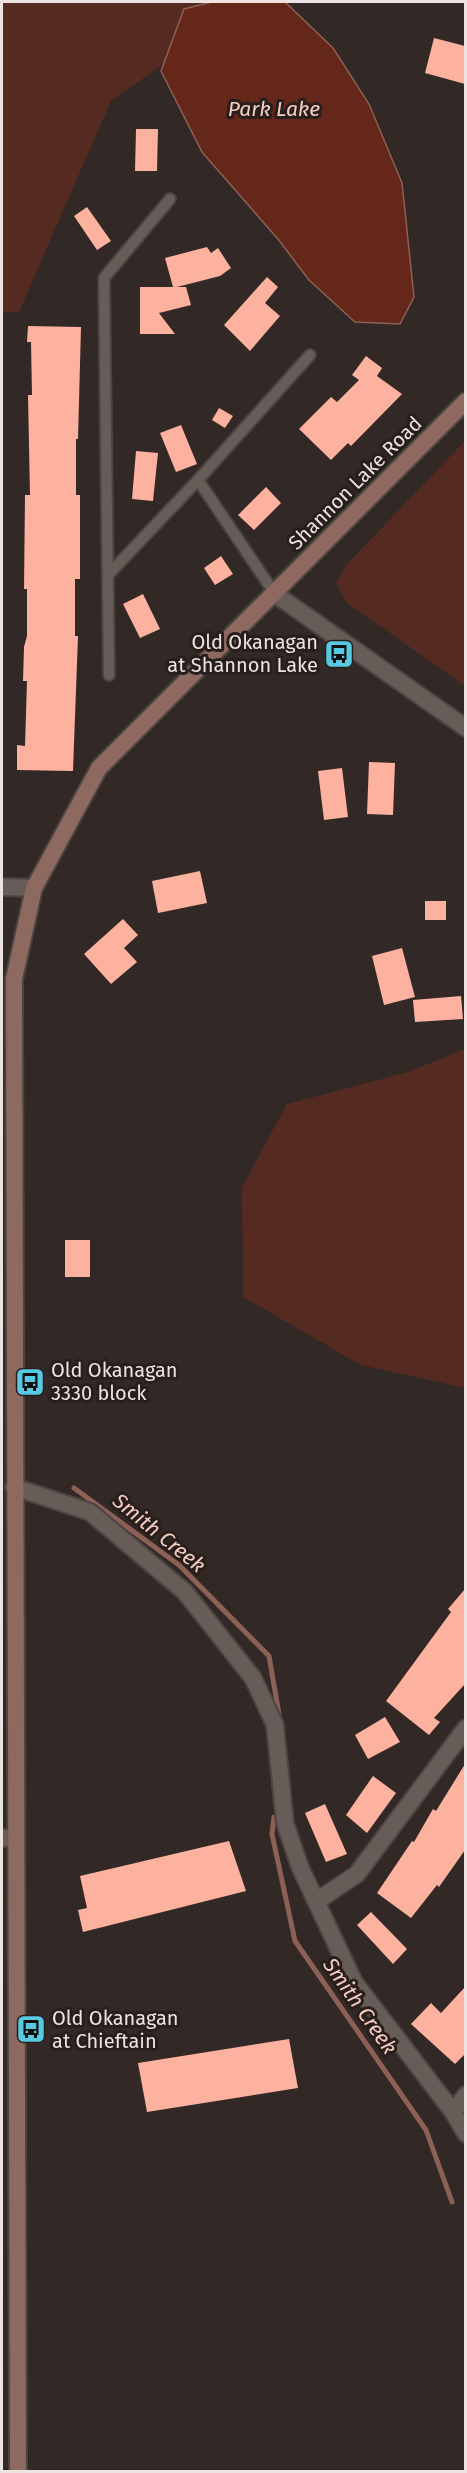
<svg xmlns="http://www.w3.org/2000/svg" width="467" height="2473" font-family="'Fira Sans',sans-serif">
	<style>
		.green { fill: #552b21 }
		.water { fill: #652719; stroke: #8d6055; stroke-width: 1.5 }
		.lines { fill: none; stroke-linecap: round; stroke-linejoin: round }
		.stream { stroke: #8d6055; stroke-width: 5 }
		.building { fill: #fdb19f }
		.service-casing { stroke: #4b4441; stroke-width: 14 }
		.minor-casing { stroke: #4b4441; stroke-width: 20 }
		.tertiary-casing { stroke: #4b4441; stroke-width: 20 }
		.secondary-casing { stroke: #4b4441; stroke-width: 20 }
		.service { stroke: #685c59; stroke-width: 10 }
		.minor { stroke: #685c59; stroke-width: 16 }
		.tertiary { stroke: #685c59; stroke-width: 16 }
		.secondary { stroke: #8d6960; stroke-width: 16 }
		.labels { text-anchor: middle; stroke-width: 6; stroke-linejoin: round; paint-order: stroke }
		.street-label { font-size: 20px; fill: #ebe4e2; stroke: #281e1c }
		.poi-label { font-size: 20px; fill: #ebe4e2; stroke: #281e1c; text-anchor: start }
		.water-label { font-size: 21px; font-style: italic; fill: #f6cdc2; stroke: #281e1c }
	</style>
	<rect width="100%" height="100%" fill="#322825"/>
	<path class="green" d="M2,2H252L111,101L19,312L2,313Z
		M465,441V686L346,602L336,583L347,564Z
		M465,1049V1388L361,1365L243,1297L242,1187L287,1104L408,1072Z"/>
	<path class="water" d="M212,2H285L333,48L369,104L402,183L414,297L400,324L355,322L309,280L278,239L202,152L161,71L184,9Z"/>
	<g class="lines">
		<path class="stream" d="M74,1488L179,1565L269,1656L280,1720
			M274,1817L272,1834L295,1941L426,2130L452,2202"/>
	</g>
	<path class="building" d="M434,38L465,46V84L425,73Z
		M136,129H158L157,171H135Z
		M87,207L111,241L97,250L74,216Z
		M207,247L211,253L218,248L231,268L220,276L177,287H186L191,305L159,313L175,334H140V287H173L165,258Z
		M267,277L278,287L265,303L280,316L250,351L224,325Z
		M28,326L81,327L78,439H76V495H80V579H75V636H78L73,771L17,770V745L25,746L27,681H23L24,647L27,636V589H24L25,495H30L28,395H32L31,342H27Z
		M366,356L382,368L377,376L402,394L351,446L348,443L331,460L299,429L331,397L337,402L359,380L352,375Z
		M219,408L233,416L225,428L212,420Z
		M181,425L197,464L176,472L160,433Z
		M136,451L158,453L153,501L132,499Z
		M266,487L281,503L254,530L238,515Z
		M221,556L233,574L215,585L204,568Z
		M143,594L160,629L140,638L123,604Z
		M369,762L395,763L393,815L367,814Z
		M342,768L348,817L324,820L318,771Z
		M200,871L207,903L158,913L152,881Z
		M425,901H446V920H425Z
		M123,919L138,935L124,948L137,962L111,984L84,954Z
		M402,948L415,997L384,1005L372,956Z
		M461,996L463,1019L415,1022L413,1000Z
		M65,1240H90V1277H65Z
		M465,1589V1684L434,1718L440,1722L429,1735L386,1701L451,1612L448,1609Z
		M385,1717L400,1742L368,1759L355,1735Z
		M465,1764V1850L439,1887L437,1885L411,1918L377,1893L412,1841L414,1842L433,1809L436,1811Z
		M373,1776L396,1793L367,1833L346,1815Z
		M325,1804L347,1854L326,1862L305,1813Z
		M229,1841L246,1891L83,1932L78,1910L87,1908L80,1876Z
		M371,1912L407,1949L393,1964L357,1925Z
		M465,1987V2054L455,2064L411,2024L431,2003L441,2013Z
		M289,2039L298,2088L147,2112L138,2063Z"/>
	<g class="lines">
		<g class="service-casing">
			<path id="service" d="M198,480L275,594
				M108,575L198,480L310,355
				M109,675L104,278L170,199"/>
		</g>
		<g class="minor-casing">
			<path id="minor" d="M2,887L34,888
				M14,1487L90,1512L185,1592L253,1678L275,1725L285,1823L300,1867L354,1982L453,2112L466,2134
				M2,1838H15
				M317,1901L357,1874L466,1728
				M453,2112L466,2095"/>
		</g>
		<g class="tertiary-casing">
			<path id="tertiary" d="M275,594L466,728"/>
		</g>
		<g class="secondary-casing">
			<path id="secondary" d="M18,2472L14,979L34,888L99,768L466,401"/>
		</g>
		<use href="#service" class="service"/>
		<use href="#minor" class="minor"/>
		<use href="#tertiary" class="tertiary"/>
		<use href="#secondary" class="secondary"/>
	</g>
	<defs>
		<g id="bus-square" transform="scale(1.5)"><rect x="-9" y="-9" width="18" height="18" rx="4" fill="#57c9e2" stroke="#281e1c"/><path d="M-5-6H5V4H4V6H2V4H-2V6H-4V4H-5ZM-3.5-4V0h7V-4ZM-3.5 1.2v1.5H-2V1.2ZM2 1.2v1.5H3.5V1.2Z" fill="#111"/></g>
	</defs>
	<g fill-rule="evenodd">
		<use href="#bus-square" x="339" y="654"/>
		<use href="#bus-square" x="30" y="1382"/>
		<use href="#bus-square" x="31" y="2029"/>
	</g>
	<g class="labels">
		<g class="street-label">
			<text transform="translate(355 483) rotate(-45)" y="7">Shannon Lake Road</text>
		</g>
		<g class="poi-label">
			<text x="318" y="649" text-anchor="end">Old Okanagan<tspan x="318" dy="23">at Shannon Lake</tspan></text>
			<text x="51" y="1377">Old Okanagan<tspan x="51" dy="23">3330 block</tspan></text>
			<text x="52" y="2025">Old Okanagan<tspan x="52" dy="23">at Chieftain</tspan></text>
		</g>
		<g class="water-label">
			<text x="274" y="116">Park Lake</text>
			<text transform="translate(159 1533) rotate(39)" y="7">Smith Creek</text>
			<text transform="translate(360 2006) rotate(55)" y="7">Smith Creek</text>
		</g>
	</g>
	<rect width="467" height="2473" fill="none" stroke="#ebe4e2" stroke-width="6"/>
</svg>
